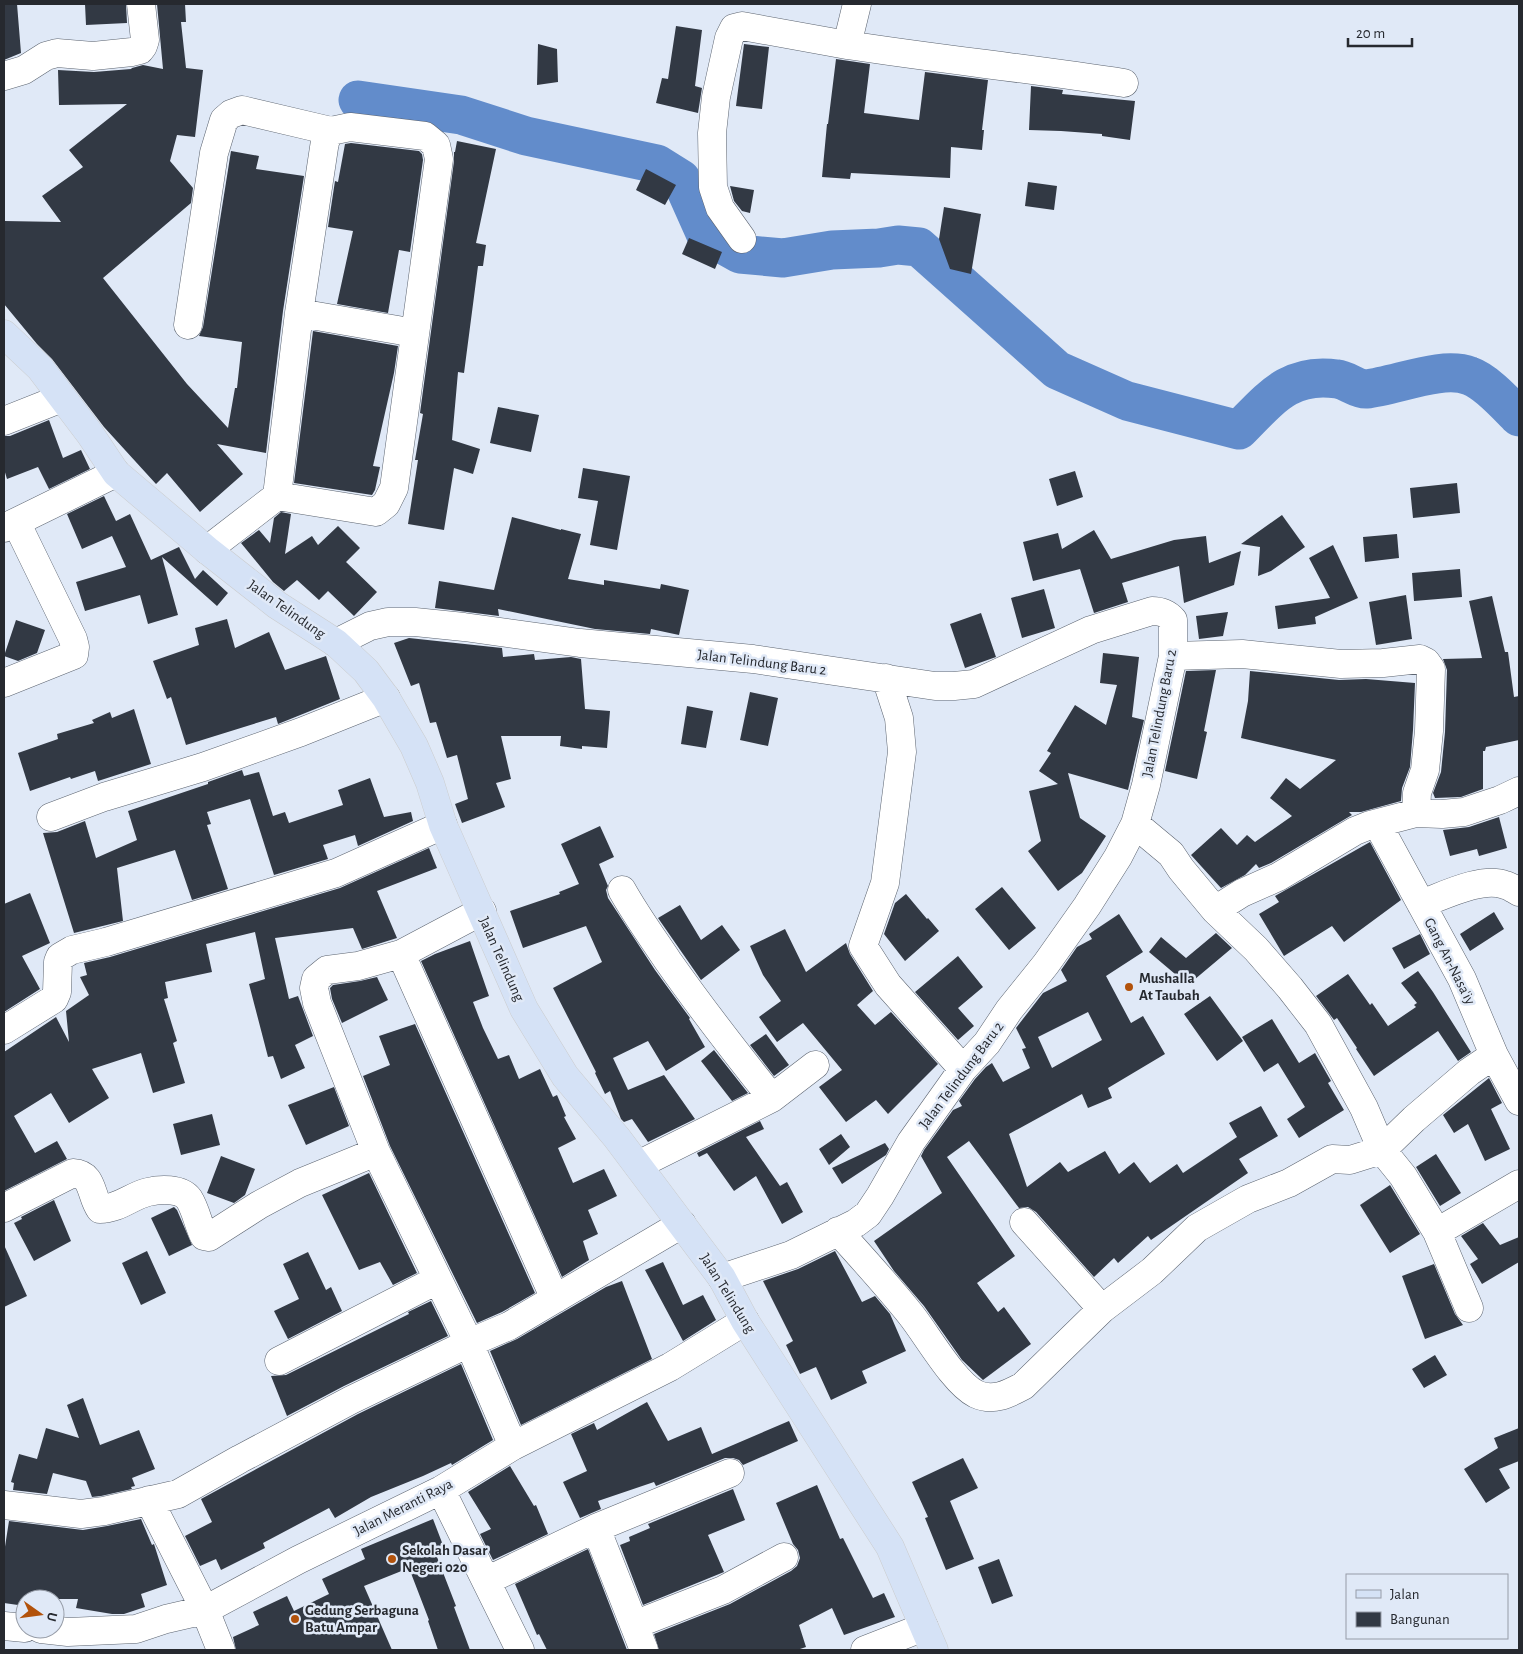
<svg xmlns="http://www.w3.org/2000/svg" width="1523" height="1654" font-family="'Alegreya Sans',sans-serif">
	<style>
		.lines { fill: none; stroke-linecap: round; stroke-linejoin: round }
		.river { stroke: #628ccb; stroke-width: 39 }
		.building { fill: #323944; fill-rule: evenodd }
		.minor-casing { stroke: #5c6470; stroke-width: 29 }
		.major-casing { stroke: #cbcccd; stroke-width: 29 }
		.minor { stroke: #fff; stroke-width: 28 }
		.major { stroke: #d5e2f6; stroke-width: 28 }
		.poi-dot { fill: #b2520b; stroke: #e0e9f7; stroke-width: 2 }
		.labels { text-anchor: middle; stroke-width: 5; stroke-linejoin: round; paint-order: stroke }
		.street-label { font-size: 15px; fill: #26292f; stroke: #e0e9f7 }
		.poi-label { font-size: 15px; font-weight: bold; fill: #26292f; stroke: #e0e9f7; text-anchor: start }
	</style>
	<rect width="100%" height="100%" fill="#e0e9f7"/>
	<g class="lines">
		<path class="river" d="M358,100L461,115L526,136L657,164L681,179L706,235L740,254L783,258L832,250L879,248L898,245L919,247L1057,370L1127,401L1239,430C1270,399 1289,372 1337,379C1347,380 1356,389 1366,389C1396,386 1442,365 1470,376C1487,382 1507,405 1519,417"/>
	</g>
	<path class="building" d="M4,4H17L21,53L4,60Z
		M85,4H126L127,23L86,25Z
		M157,4H185L186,22H181L186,68L203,70L195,137L177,135L170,161L193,188L191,203L103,278L187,384L228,428L235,388H237L242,342L199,336L203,327L231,151L259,156L256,169L304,176L283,311L266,453L217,444L243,474L200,512L167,473L156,484L104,427L52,359L37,344L4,304V221L61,222L42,196L83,167L69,150L127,104L59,105L58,70L94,72L131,69L132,68L143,65L163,69Z
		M676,26L702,30L695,86L702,88L698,113L656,103L662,78L668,79Z
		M538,44L557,49L558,82L537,85Z
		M744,44L769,47L762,109L736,106Z
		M836,59L870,64L864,113L919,120L925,72L988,80L982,130H984L982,150L951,147L950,178L851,173L850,179L822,177L827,124H828Z
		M1031,86L1063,90L1062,94L1135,101L1130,140L1102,136V134L1061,131L1029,130Z
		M457,141L496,149L476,243L486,245L483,266H478L464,373L458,372L452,440L480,449L473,474L454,468L444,530L408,524L418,460H415L423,414L420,413L454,161V152H455Z
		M351,143L419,151L422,154L423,160L410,252L399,250L388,313L337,304L353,231L328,227L335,181L338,182L345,144Z
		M646,169L676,185L665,205L636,190Z
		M1028,182L1057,186L1054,210L1025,206Z
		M730,186L754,190L750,213L742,211L734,201Z
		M944,207L981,214L971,274L950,269L939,239Z
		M689,238L722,252L715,269L682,254Z
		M313,331L398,346L394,373L373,466L380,467L375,490L372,495L294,483Z
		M498,407L539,415L531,452L490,443Z
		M49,420L63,458L81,450L90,469L49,489L38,467L7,479L4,469V436H10Z
		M583,468L630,476L617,550L590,545L598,501L578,498Z
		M1075,471L1083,497L1057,506L1049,479Z
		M1457,483L1460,513L1413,518L1410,488Z
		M104,496L116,521L130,514L151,560L179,547L195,579L203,570L228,593L217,606L162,557L178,615L148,624L140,595L85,611L76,582L126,567L112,536L82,549L67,514Z
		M281,512L291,514L285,554L312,536L318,545L338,526L360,548L346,562L377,592L354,616L328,591L319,600L297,580L284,591L273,582L241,543L259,530L270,543L274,518Z
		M1282,515L1305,547L1271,571L1258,576L1260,547L1241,544Z
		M512,517L561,530V529L581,534L568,579L604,585V580L660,589L661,584L689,590L679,635L651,629L650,634L595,629L498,609L499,616L435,608L439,581L494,590Z
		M1094,530L1111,559L1174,540L1206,536L1209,563L1241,551L1234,585L1184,603L1179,566L1122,583L1128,602L1094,613L1080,569L1033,581L1023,542L1058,533L1062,549Z
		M1397,534L1399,558L1365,562L1363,537Z
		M1333,545L1358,598L1315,617L1316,624L1278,629L1275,606L1330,598L1309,558Z
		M1460,569L1462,597L1414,601L1412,573Z
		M1044,589L1055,628L1022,638L1011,598Z
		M1406,595L1412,639L1376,645L1369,602Z
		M1492,596L1505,652H1508L1514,697L1519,696V740L1486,747L1485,751H1483V789L1461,797L1435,798L1433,793L1441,772L1445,732L1447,670L1443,659L1482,658L1469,601Z
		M1228,612L1223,636L1199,639L1196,616Z
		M981,613L996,657L965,668L950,624Z
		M227,619L235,648L269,632L285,670L326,656L340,699L278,724L276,717L186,745L171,697L167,699L153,661L199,645L195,628Z
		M16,620L45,630L37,653L18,661L4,656Z
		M409,638L502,648L503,657L534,654L535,660L571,657L581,659L585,709L610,711L607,748L582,746V749L560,746L561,736H501L511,779L496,783L505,807L462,823L455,804L468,799L457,755L447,758L436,722L430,723L419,683L411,686L394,643Z
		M1103,653L1139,657L1132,717L1144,720L1128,790L1068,773L1080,818L1106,836L1082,873L1058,891L1028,851L1041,841L1029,791L1058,784L1039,771L1051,753L1047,751L1075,705L1106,725L1117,685L1100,683Z
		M1216,670L1204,731L1207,732L1197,779L1165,771L1186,671Z
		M1250,671L1339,680L1366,679L1415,683L1413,730L1410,767L1402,788L1401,801L1361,812H1349L1352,815L1271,863L1259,868L1256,864L1245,875L1221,888L1191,855L1221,828L1237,845L1247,835L1255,842L1292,816L1270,798L1286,778L1300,789L1336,760L1241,738L1248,701Z
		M750,692L778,698L768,746L740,740Z
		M687,706L713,711L706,748L681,744Z
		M134,709L151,764L98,781L95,771L71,779L70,777L30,791L18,753L58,739L57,734L94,723L92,720L110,712L112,718Z
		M242,770L244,776L259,772L273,816L285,812L289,823L343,805L338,790L370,778L384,817L411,812L413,821L358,846L355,835L323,845L328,859L274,875L250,799L207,812L211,824L207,825L228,889L192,900L175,850L117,868L123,921L74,933L43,833L57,832L85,821L96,858L137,840L128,811L208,784V782Z
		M1499,817L1507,848L1479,856L1477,849L1450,856L1443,830L1469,827Z
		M600,826L614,857L599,864L608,886L606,890L608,898L655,970L690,1018L689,1019L705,1047L666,1071L648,1041L613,1058L628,1090L664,1075L695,1119L648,1142L632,1119L624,1122L621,1119L610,1091L605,1094L595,1073L596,1072L553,988L602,962L586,926L523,948L510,911L560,894L559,892L579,884L561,844Z
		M1370,842L1401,900L1344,942L1332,926L1284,956L1259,914L1279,902L1275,896Z
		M429,848L437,868L377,891L397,938L362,949L353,928L275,938L289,999L298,996L313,1036L295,1045L305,1068L281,1079L273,1056L268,1057L249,984L265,979L255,932L206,944L212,972L165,982L168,998L164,999L177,1041L173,1043L185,1083L153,1093L141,1053L92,1069L109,1098L69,1123L51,1093L14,1116L35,1153L57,1141L67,1159L4,1191V1052L56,1017L69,1042L66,1011L89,995L80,977L87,975L84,963L110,957L340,888Z
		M1002,887L1036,928L1009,950L975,909Z
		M30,893L50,943L22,956L40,989L4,1012V904Z
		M906,894L927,919L928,918L939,931L905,961L884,934L895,903Z
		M680,905L701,940L722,925L740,950L701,980L658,918Z
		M1494,912L1504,929L1470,951L1460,934Z
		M1119,914L1143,952L1106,976L1131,1023L1143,1016L1165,1054L1108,1088L1112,1098L1088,1108L1082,1094L1009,1134L1027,1187L1060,1162L1068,1172L1105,1151L1119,1174L1134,1162L1150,1183L1177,1164L1183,1173L1237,1137L1229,1123L1261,1106L1278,1136L1239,1159L1248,1173L1151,1240L1148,1236L1118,1263L1114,1258L1094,1277L1036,1212L1028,1207L1019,1208L969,1141L947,1157L1015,1256L977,1283L998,1312L1004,1307L1031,1344L983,1380L962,1360L924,1306L894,1271L874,1241L942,1193L921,1156L924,1150L953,1110L962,1106L959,1101L975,1079L986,1067L992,1063L1003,1082L1030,1068L1022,1049L1026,1048L1016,1028L1043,993L1067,981L1061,970L1077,947L1092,939L1089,934ZM1088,1012L1102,1040L1052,1068L1038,1037Z
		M785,929L806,972L846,943L850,954L873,991L857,1005L875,1025L891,1012L938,1064L888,1114L876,1100L846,1122L819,1087L842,1070L803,1023L777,1042L759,1017L781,1001L763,975L750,946Z
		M1216,933L1232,948L1188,985L1149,952L1161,937L1186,958Z
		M1420,934L1430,954L1404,969L1392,948Z
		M470,941L489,996L473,1002L483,1028L498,1059L509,1055L519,1079L540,1069L553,1097L557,1095L566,1116L564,1117L576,1139L558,1148L573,1183L604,1169L617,1196L588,1210L598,1234L583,1241L589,1260L562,1277L421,961L435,954Z
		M958,956L983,987L958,1008L974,1026L958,1040L915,992Z
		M1418,971L1433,992L1471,1052L1458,1061L1438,1031L1374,1076L1356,1049L1357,1048L1337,1018L1334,1020L1316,996L1348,974L1370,1005L1372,1003L1388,1026L1416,1007L1414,1005L1417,1003L1401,983Z
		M377,977L388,1000L342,1023L332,999L330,988L333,985L360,981Z
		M1210,996L1243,1041L1217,1061L1184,1014Z
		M1272,1019L1299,1063L1315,1053L1331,1081L1328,1083L1344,1110L1299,1138L1287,1119L1305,1107L1278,1063L1264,1072L1242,1037Z
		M415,1024L535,1293L502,1312L477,1323L390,1146L363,1076L390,1065L379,1036Z
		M766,1034L789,1065L774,1076L750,1045Z
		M714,1050L733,1074L748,1093L732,1101L701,1061Z
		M1489,1078L1502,1103L1491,1109L1510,1149L1485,1161L1468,1124L1454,1133L1443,1115Z
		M334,1087L349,1126L306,1145L288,1105Z
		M212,1114L220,1145L181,1155L173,1124Z
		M760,1121L764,1129L746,1137L780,1186L787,1182L803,1212L782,1224L756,1176L734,1191L707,1153L699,1157L697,1153Z
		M841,1134L850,1147L829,1165L819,1149Z
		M885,1143L889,1149L886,1155L842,1184L832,1168Z
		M1436,1154L1461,1193L1440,1206L1416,1167Z
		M221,1156L255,1169L245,1195L234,1203L207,1193Z
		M369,1173L417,1273L393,1285L380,1262L359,1270L322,1195Z
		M1390,1185L1420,1234L1390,1253L1360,1205Z
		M54,1200L71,1241L34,1261L14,1223L22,1219L21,1217Z
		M174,1207L177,1210L192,1245L169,1256L151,1218Z
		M1483,1223L1500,1245L1519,1237V1262L1482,1284L1470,1264L1478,1259L1461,1236Z
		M4,1245L27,1296L4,1307Z
		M147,1251L166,1293L141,1305L122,1263Z
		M835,1251L862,1302L875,1296L890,1314L906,1351L862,1371L867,1383L831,1400L816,1367L800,1374L786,1345L793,1341L763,1281L798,1269Z
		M308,1252L326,1290L331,1287L342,1311L288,1339L274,1311L299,1299L283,1264Z
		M663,1262L683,1305L703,1295L716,1320L683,1341L645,1270Z
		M1434,1264L1455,1314L1463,1325L1425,1339L1402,1276Z
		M622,1281L652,1359L521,1425L490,1351L517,1339L606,1287Z
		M431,1301L448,1336L344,1386L287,1416L271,1376L286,1375L409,1314L408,1312Z
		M1435,1355L1447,1375L1424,1388L1412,1369Z
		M461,1364L493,1440L452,1465L451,1463L423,1476L371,1497L335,1518L329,1508L263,1543L265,1548L221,1570L216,1559L200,1566L185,1536L212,1522L201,1499L358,1414Z
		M83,1398L100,1445L139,1430L155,1469L132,1478L135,1486L131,1487L132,1489L101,1496L92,1497L86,1481L53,1473L47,1494L13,1490L14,1483L11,1482L19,1454L37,1459L46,1428L79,1438L67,1405Z
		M647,1402L668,1441L701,1427L712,1454L789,1421L798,1441L743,1465L739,1460L733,1458H725L656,1486L654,1482L598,1501L601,1509L580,1518L563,1482L587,1471L571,1434L594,1423L597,1430Z
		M1519,1428V1461L1499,1469L1510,1488L1486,1503L1464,1469L1498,1448L1494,1438Z
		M963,1458L978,1488L950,1501L974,1559L946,1570L925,1518L928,1517L912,1482Z
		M510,1466L534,1506L536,1505L548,1534L493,1560L480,1534L491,1529L468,1492Z
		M817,1485L840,1539L843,1538L873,1598L884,1593L895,1617L844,1635L832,1608L799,1625L806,1647L797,1650H659L654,1634L730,1604L791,1571L797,1566L800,1558L798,1550L793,1544L776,1503Z
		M733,1489L745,1520L708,1535L724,1572L643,1605L620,1545L630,1541L629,1537L650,1528L648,1524Z
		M141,1519L152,1545L154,1544L167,1585L141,1594L145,1607L124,1614H112L76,1608L78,1599H25V1606L4,1603V1553L9,1521L83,1530L107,1526Z
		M433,1519L446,1553L437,1557L456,1606L454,1607L470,1650H438L428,1621L429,1620L409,1568L364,1586L392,1650H236L233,1637L259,1625L253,1612L287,1596L294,1611L329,1594L322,1579L365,1559L361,1549Z
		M588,1549L627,1650H547L539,1634L537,1635L515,1584Z
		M999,1559L1013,1596L992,1604L978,1567Z"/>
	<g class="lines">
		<g class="minor-casing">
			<path id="minor" d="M847,45C939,59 1032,69 1124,83
				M4,76L24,70L46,56L57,53L93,56L132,52L140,50L143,46L145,40L141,4
				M742,239L720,208L713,187L712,133L716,97L729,38L734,28L742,26L847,45L857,4
				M299,313L415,333
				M188,325L214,153L224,120L231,114L242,110L331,131
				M4,421L62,398
				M4,528L116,473
				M207,550L277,496L299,313L325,141L331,131L350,127L425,136L436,145L439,159L394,488L386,504L376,512L277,496
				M336,643L370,626L388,622H415L464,627L580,643L753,659L935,686H954L974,684L1091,630L1152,611C1161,611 1167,613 1173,620V656L1146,785L1135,824L1118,857L1087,906L1046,964L1009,1010L987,1043L963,1069L911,1142L880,1196L868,1214L856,1223L791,1255L722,1278
				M1173,656L1242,654L1341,664L1383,663L1420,659L1426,662L1431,669L1429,731L1425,770L1417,793L1416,813
				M886,678L899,718L902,752L885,883L863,946L888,985L963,1069
				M4,683L74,655L75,647L73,639L16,522
				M51,817L104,797L203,767L301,732L386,698
				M1377,823L1462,979L1494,1055L1519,1101
				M1135,824L1171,854L1181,869L1215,910L1256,949L1290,988L1318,1024L1364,1108L1382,1150L1403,1176L1437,1232L1519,1184
				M622,890C636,915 652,937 668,961C701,1008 736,1053 772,1098
				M1421,904C1443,896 1482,876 1505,885C1510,886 1515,890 1519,892
				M1215,910L1242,893L1278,877L1355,831L1370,825L1416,813L1442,814L1464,812L1500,800L1519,791
				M401,954L482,911
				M4,1030L54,999L57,992L58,962L60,957L72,950L106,942L336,873L443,825
				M638,1165L772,1098L815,1065
				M4,1208L73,1173C94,1174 90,1195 100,1209C119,1209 131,1196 148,1192C160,1189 181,1188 189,1199C196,1210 198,1224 204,1236L209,1237L259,1205L300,1183L376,1152
				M1024,1222L1102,1309
				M838,1231C863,1259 888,1286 911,1315C927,1335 954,1383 976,1394C993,1402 1008,1394 1023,1386L1102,1309L1152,1271L1197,1228L1248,1199L1289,1183L1332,1159L1350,1160L1382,1150L1414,1119L1469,1072L1494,1055
				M1437,1232L1469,1308
				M279,1361L437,1280
				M513,1446L469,1343L376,1152L317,1003L314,988L316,979L327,970L358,966L401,954L555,1299
				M441,1490L520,1650
				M149,1500L205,1610L221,1650
				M4,1505L81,1514L104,1511L178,1494L240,1459L351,1400L469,1343L509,1326L682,1224
				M486,1581L596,1528
				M634,1625L723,1590L784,1557
				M4,1626L25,1628
				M41,1629L68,1632L136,1629L166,1619L205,1610L298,1560L441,1490L513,1446L670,1367L745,1321
				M644,1650L596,1528L730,1473
				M865,1650L924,1627"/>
		</g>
		<g class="major-casing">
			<path id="major" d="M4,334L40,368L90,434L116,473L207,550L277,605L336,643L366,671L386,698L414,746L430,783L443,825L524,1009L565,1076L617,1138L722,1278L745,1321L890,1547L934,1650"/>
		</g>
		<use href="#minor" class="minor"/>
		<use href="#major" class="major"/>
	</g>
	<g class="poi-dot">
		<circle cx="1129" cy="987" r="5"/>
		<circle cx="392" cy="1559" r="5"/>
		<circle cx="295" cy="1619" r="5"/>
	</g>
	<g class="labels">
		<g class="street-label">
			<text transform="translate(287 609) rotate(35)" y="5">Jalan Telindung</text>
			<text transform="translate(762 662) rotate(7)" y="5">Jalan Telindung Baru 2</text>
			<text transform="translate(1159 713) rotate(-79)" y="5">Jalan Telindung Baru 2</text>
			<text transform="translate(502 959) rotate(66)" y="5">Jalan Telindung</text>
			<text transform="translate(1450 961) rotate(63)" y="5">Gang An-Nasa'iy</text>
			<text transform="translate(961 1075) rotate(-53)" y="5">Jalan Telindung Baru 2</text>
			<text transform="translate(728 1293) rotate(58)" y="5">Jalan Telindung</text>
			<text transform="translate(403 1507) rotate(-27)" y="5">Jalan Meranti Raya</text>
		</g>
		<g class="poi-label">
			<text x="1139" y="983">Mushalla<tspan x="1139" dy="17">At Taubah</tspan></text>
			<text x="402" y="1555">Sekolah Dasar<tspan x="402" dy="17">Negeri 020</tspan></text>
			<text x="305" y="1615">Gedung Serbaguna<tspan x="305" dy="17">Batu Ampar</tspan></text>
		</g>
	</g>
	<rect width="1523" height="1654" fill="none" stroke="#26292f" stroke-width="10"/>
	<rect x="1346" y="1574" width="162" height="65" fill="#e0e9f7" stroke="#969ca7"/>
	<rect x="1356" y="1590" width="25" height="8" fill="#d5e2f6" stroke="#969ca7"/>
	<text x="1390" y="1599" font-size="15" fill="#26292f">Jalan</text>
	<rect x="1356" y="1612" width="25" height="15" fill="#323944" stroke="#969ca7"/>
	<text x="1390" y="1624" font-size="15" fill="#26292f">Bangunan</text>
	<g transform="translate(40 1614) rotate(104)"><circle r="24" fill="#e0e9f7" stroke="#969ca7"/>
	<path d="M0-4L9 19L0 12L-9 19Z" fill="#b2520b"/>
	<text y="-8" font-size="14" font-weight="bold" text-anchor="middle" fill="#26292f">U</text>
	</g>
	<path d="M1348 38v8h64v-8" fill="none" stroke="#26292f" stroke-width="2.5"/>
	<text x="1356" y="38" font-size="15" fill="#26292f" stroke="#e0e9f7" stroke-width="4" paint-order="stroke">20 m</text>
</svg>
